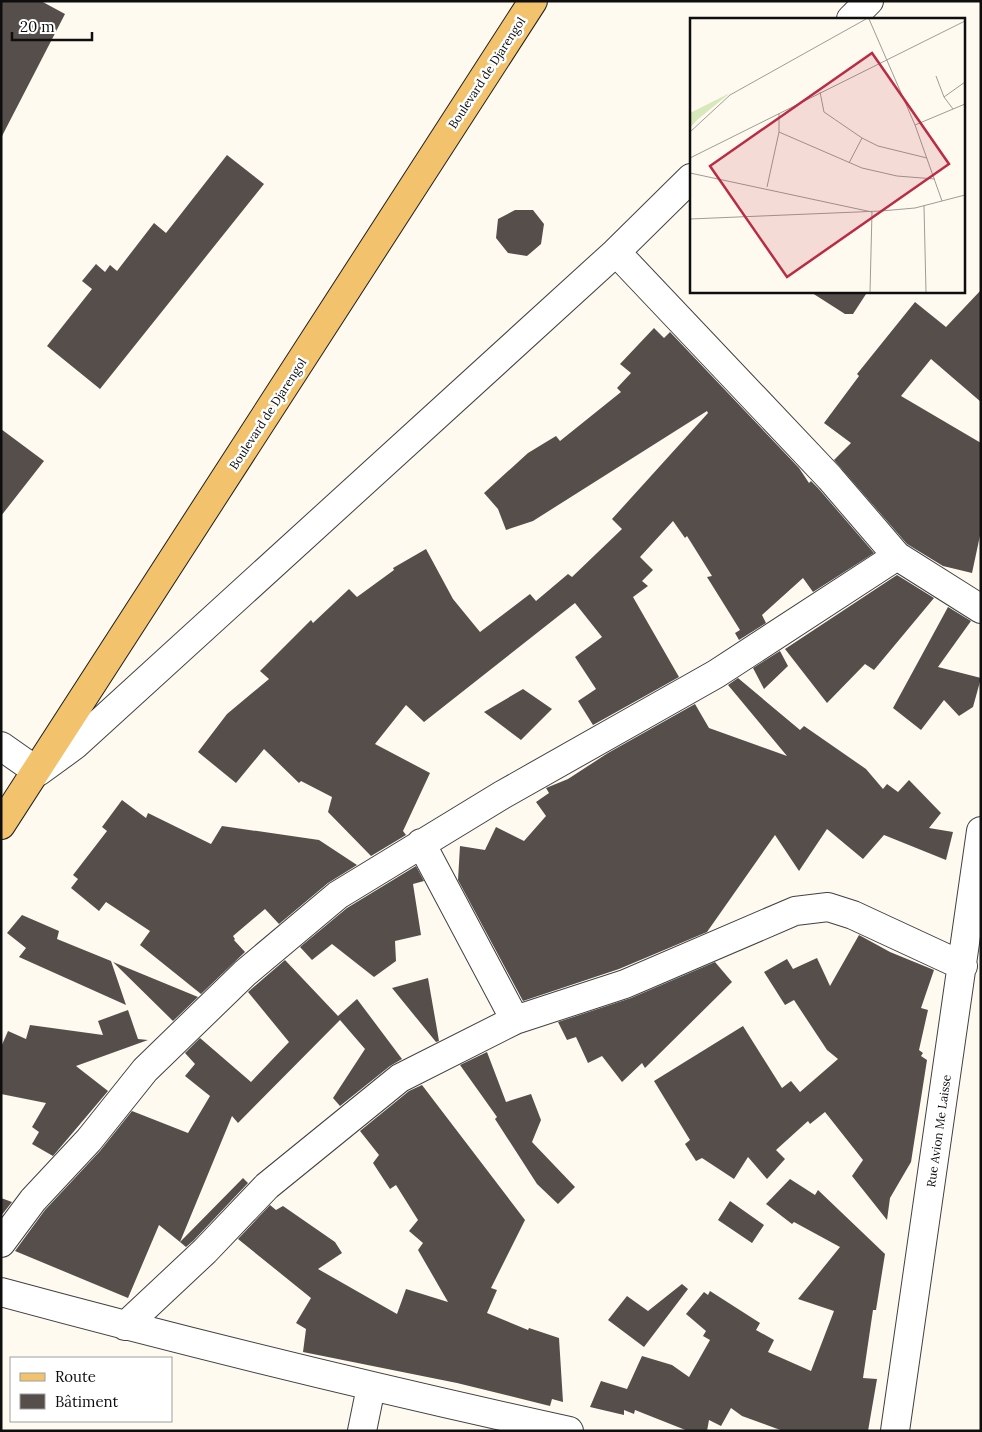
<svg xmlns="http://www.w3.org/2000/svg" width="982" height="1432" font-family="Lora,serif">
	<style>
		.building { fill: #564e4b }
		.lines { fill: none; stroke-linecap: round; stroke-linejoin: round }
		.minor-casing { stroke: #414141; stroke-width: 30 }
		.major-casing { stroke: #1f1f1f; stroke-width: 30 }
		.minor { stroke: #fff; stroke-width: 28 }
		.major { stroke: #f3c26c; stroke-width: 28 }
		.labels { text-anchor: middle; stroke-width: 5; stroke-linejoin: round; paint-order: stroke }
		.street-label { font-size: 12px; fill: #0e0e0e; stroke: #fff }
		.inset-road { fill: none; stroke: #9e9c96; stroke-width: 1 }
		.view { fill: #b92c43; fill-opacity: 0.15; stroke: #b92c43; stroke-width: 2.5 }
		.inset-edge { fill: none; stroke: #0e0e0e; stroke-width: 2.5 }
	</style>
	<rect width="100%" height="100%" fill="#fefaf0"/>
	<path class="building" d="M1,1H41L65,14L1,138Z
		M227,155L264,184L100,389L47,346L92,289L82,281L96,264L105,272L110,265L117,271L154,223L166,233Z
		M515,210H533L544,224L541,244L527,256L508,253L496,238L498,219Z
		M981,290V402L931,359L901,396L981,443V531L972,573L943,566L907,544L834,460L851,443L824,423L859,376L857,374L915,302L946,327Z
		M809,291H868L853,314H845Z
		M654,328L664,338L670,332L799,468L809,483L811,481L818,488L874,553L813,592L803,578L762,615L766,623L739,640L735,633L740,630L707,577L712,576L687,536L685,538L673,521L640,557L653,570L642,581L648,586L633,597L679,677L593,725L578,701L596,689L575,657L602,637L575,603L424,722L406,705L375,744L430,773L403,831L406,835L371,856L328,812L332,797L301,781L299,783L264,749L236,783L198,752L227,714L269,679L260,671L311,620L313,623L349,589L357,597L394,570L393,568L426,549L453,599L480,632L530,594L536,601L568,574L572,577L622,529L612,519L708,413L707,411L533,521L506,530L498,509L484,493L528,453L556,436L560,441L621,392L617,388L631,373L620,364Z
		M1,429L44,461L1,516Z
		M897,575L934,598L874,670L865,664L827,703L785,649Z
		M948,607L971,621L938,667L981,678L973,707L959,716L944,700L921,730L893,708Z
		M780,651L788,666L764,689L753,668Z
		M738,678L800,730L804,726L866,769L883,789L887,784L898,792L909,780L941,813L929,828L953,832L946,860L884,835L863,859L827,829L799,871L775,835L707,932L619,969L523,1001L458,880L460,846L485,850L496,827L524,841L546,816L536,802L549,793L546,788L568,779L608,753L695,704L709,728L787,756L728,685Z
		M523,689L552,709L521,740L484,712Z
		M122,800L146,818L148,813L211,844L222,826L319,840L357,865L328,883L279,924L265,909L233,936L235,939L234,940L245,952L201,994L140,945L150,931L106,902L99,911L71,888L78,879L73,875L107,831L102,827Z
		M416,866L424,881L413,884L421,935L395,941L396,961L374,977L332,944L312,960L300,947L347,908Z
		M22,915L59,931L57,939L111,961L126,1005L19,957L26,948L7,933Z
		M859,935L890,952L934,970L921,1008L928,1010L919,1050L923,1053L921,1056L927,1060L911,1162L890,1198L887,1220L852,1176L863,1160L825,1112L810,1124L808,1121L776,1150L785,1159L767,1179L748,1157L734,1179L702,1158L696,1161L685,1144L690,1140L654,1081L743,1026L782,1088L791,1081L800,1092L838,1059L827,1050L794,1000L785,1005L764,972L787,959L793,969L817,958L830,986Z
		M285,960L338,1016L357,999L402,1059L390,1066L340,1106L333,1098L365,1049L340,1020L238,1123L232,1116L180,1242L159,1225L128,1298L15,1251L45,1210L100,1151L132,1111L188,1133L210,1096L185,1076L195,1064L185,1053L200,1038L251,1082L289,1042L248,992Z
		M113,962L198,997L173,1021Z
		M715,962L732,982L645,1068L642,1063L622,1082L602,1056L588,1063L576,1037L567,1040L558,1022L631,998Z
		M428,978L439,1041L436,1042L392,988Z
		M128,1010L138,1039L148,1040L76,1066L108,1091L53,1156L32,1144L39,1132L32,1127L46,1103L1,1094V1047L8,1031L26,1039L30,1025L103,1035L98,1021Z
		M487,1052L506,1102L531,1094L541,1120L532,1142L575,1187L558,1204L537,1184L495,1119L497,1117L460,1065Z
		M422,1085L525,1220L491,1288L497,1290L487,1313L528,1330L529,1328L559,1338L563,1402L552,1399L550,1406L457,1383L303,1352L306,1329L296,1323L311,1298L238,1239L270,1205L276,1210L283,1206L335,1242L342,1253L318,1269L397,1314L406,1289L448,1302L418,1250L423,1243L409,1231L418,1220L396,1185L390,1189L373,1163L379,1155L360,1131L409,1091Z
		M243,1178L248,1183L194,1240L186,1247L180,1242Z
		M790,1179L815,1195L818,1190L885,1254L876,1310H873L863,1378L877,1379L868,1431H783L742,1416L731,1408L721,1426L709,1420L707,1431H688L635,1410L634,1414L624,1410V1415L590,1407L601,1381L627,1389L642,1356L672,1365L689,1377L710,1340L703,1336L706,1331L686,1314L704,1292L708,1295L710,1291L760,1323L756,1330L774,1340L768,1352L811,1371L834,1311L798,1299L840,1247L794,1222L792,1224L766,1204Z
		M1,1198L12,1202L1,1216Z
		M730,1201L764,1225L752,1243L718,1220Z
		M682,1284L688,1289L644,1347L608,1320L627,1296L648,1311Z"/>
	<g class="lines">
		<g class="minor-casing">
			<path id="minor" d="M851,19L869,1
				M616,252L830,478L897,556L981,609
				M1,746L38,772L75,745L616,252L691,178
				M421,843L515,1020
				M1,1243L33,1200L89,1140L145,1070L245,973L338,895L502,795L716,674L897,556
				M1,1292C189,1343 378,1389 569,1431
				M125,1326L205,1251L267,1186L400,1078L515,1020L625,984L795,911L828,907L853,915L963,966
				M362,1431L371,1387
				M895,1431L981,831"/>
		</g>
		<g class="major-casing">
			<path id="major" d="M1,825L533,1"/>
		</g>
		<use href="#minor" class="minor"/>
		<use href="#major" class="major"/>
	</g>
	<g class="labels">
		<g class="street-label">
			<text transform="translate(487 73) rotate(-57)" y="4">Boulevard de Djarengol</text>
			<text transform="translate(268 414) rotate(-57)" y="4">Boulevard de Djarengol</text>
			<text transform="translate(939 1131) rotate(-82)" y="4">Rue Avion Me Laisse</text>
		</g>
	</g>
	<g transform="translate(690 18)">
		<rect width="275" height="275" fill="#fefaf0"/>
		<path d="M40,75L7,102L0,110V95Z" fill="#d7e8bb"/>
		<path class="inset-road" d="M179,1L225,107L252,183M246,58L254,79L263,91M130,74L134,94L172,120L188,128L237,140M254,79L275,64M225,107L275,86M0,114L40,77L176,1M89,114L172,150L207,158L245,161M0,140L275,3M159,145L172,120M0,155L182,194L180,274M77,169L89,114V95M234,188L236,274M0,201L191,193L225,190L275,177"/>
		<path class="view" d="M182,35L259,146L97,259L20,148Z"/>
		<rect width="275" height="275" class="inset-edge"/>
	</g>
	<rect width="982" height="1432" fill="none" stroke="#0e0e0e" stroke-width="5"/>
	<rect x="10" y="1357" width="162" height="65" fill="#ffffff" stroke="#9f9f9f"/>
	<rect x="20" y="1373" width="25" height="8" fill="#f3c26c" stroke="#9f9f9f"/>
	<text x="55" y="1382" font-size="15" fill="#0e0e0e">Route</text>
	<rect x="20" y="1394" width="25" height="15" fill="#564e4b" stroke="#9f9f9f"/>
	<text x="55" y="1407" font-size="15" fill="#0e0e0e">Bâtiment</text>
	<path d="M12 32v8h80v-8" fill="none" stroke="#0e0e0e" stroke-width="2.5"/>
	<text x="20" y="32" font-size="15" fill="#0e0e0e" stroke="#ffffff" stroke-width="4" paint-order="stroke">20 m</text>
</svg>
